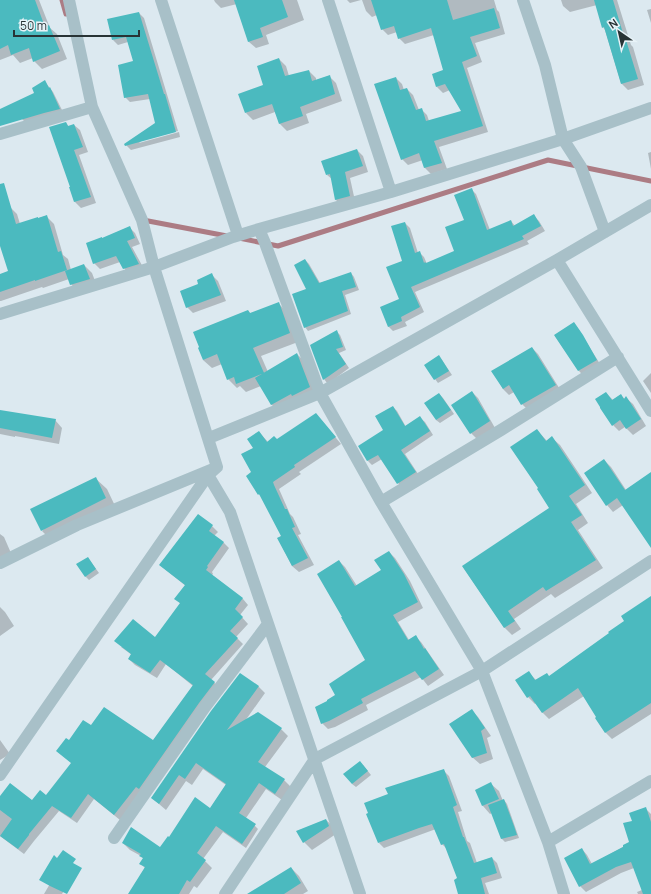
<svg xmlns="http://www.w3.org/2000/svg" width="651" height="894" font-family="Manrope,sans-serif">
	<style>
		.shadow { fill: #0003 }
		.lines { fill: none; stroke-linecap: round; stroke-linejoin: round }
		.stream { stroke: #ac7c84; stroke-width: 5 }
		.building { fill: #4bbabf }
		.minor { stroke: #a8c0c8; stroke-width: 12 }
	</style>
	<rect width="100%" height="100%" fill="#dce9f0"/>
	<path class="shadow" d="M0,0H39L50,28L57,34L67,59L42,69L34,61L33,58L20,63L13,55L0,60Z
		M214,0H297L304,20L266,35L269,44L256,48L249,42L237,4L221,8L215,2Z
		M347,0H361L350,3Z
		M362,0H494L497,10L499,12L505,34L475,43L482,62L467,68L488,132L439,147L447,169L431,174L425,168L423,160L408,165L402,159L396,78L402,84L404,90L407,89L413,95L419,110L421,109L427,115L429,121L462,112L450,90L443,93L437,87L444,71L434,35L405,44L399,38L397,32L388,35L382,29L377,15L372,17L366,11Z
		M561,0H617L631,45L633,47L644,85L628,90L621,83L605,30L603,27L597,5L570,12L563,6Z
		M651,9V23L647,10Z
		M139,13L144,18L178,131L142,140L139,143L179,132L180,137L131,150L126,145L156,124L150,99L130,102L125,97L134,61L128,42L118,45L113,40Z
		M279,59L286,66L289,76L309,71L316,78V81L329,76L336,83L342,101L306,114L309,123L287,131L280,124L275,112L253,120L246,113L264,85Z
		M45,82L53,92L63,112L26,123L22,119L36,94Z
		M66,123L69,127L74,125L80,130L88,152L79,155L96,203L81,208L75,202L71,188Z
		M357,150L363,156L368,172L350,178L355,201L341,205L336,200L332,179L327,175Z
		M651,152V169L648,153Z
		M471,189L476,194L490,230L511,221L515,226L534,216L539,221L545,231L527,241L529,244L415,292L424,312L405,322L407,326L393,331L388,326L401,300L405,223L410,228L418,253L419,252L424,257L427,264L455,252L465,221Z
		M10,207L17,214L20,224L46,216L54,224L63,255L68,259L71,270L84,265L92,273L97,286L78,292L71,284L69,279L43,288L42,287L1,301H0V275L9,271L0,243V210Z
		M129,227L135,233L140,244L132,247L144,269L129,274L124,268L120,262L100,269L94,263L102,239Z
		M305,260L309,264L320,283L351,273L354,277L359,290L345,295L351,314L308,331L305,327L308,290Z
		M212,275L218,281L226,301L193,313L187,307L199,285Z
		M278,303L287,312L298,342L261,356L268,372L297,354L304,361L316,394L278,411L271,404L261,386L246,392L240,386L237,388L228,379L222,364L212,368L203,360L248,311L251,314Z
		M577,327L600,364L582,374L579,371L555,336Z
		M336,331L340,335L346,350L339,353L349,368L333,380L327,383L324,379Z
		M532,348L538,354L561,391L528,410L522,404L514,392L509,395L503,389L493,371Z
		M439,357L442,360L452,375L438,383L435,379Z
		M651,373V393L643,381Z
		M472,392L478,398L495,428L477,439L471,433Z
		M606,393L613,400L620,395L625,399L626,398L633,404L646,426L633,435L625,427L619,431L613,425Z
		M439,394L443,398L454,414L440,423L436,420Z
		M393,407L397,411L406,427L420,418L425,422L433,435L405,454L420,477L402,487L398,483L382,459L372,465L367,460L385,430Z
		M0,411L55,420L62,428L59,444L15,436V437L0,434Z
		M322,421L341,444L299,472L301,474L279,489L290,514L293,517L301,534L298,535L314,565L299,572L292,566L278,538L282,536L262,497L259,494L252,473L254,448L259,432L268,442L277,440Z
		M537,430L547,441L552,438L560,445L592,493L576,504L588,523L578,530L603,568L555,598L551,594L514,619L521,629L512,635L504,627L463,567L550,508L540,488Z
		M604,460L611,467L626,490L651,473V524L623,505L613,512L607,505Z
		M95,478L107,489L117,510L53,542L42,531Z
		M212,526L218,532L214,536L224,543L229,548L212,572L213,574L212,575L243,599L248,605L240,615L248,624L236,637L243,644L211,680L220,688L120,820L94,799L77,823L59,811L34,841L24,854L0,836V796L32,802L46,797L72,763L57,751L69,741L91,726L153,741L193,686L166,664L157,678L135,665L129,659L132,655L121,647L155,638L181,604L175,599L186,586L166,570L160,565Z
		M0,534L4,537L14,560L0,566Z
		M389,552L395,558L410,581L423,608L398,622L409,640L415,636L421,642L444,675L428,686L421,677L366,705L368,710L335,727L328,729L322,723L337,696L367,661L339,561L345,567L357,586L382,570Z
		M88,558L91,562L99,573L89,580L85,576Z
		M651,604V714L612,739L606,733L598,717L584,696L549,719L542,712L536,703L535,704L528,697V672L537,681L550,677Z
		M0,607L5,612L14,626L0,636Z
		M258,686L265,693L245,721L281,729L288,736L265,767L284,780L291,787L282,800L266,789L246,818L251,822L258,829L246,848L223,832L203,859L212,868L197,888L194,886L189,894H129L145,868L141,864L144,859L141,856L130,850L123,843L161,848L169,838L210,809L226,785L203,769L192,785L186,781L166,810L152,798Z
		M471,710L478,717L491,736L487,738L493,759L480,764L472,757Z
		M0,740L10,754L0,760Z
		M363,765L371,775L356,787L352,784Z
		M444,771L449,776L462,811L458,812L467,841L470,843L477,863L492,858L497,863L502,878L485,883L489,894H459L458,879L447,849L442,844L436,829L384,848L379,843Z
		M491,784L499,791L503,801L504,800L507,804L519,838L505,842L502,839L492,813L490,814L483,806L476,790Z
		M645,808L651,814V894H638L637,892L642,890L634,868L621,873L586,892L580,886L582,849L587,855L592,864L630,843L633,821Z
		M326,820L334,827L336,834L312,850L304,842Z
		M291,868L299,876L308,891L303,894H254Z
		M58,870L71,879L62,894H44Z"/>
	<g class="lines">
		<path class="stream" d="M62,0L66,14
			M143,220L227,236
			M239,238L278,246L548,160L651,181"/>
	</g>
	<path class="building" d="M0,0H35L45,27L49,25L60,51L33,62L29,48L11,55L8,45L0,49Z
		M234,0H282L288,17L260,28L263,37L248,42Z
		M371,0H447L453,20L494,8L500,28L470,37L477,56L462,62L483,126L434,141L442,163L424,168L419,153L401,160L374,84L396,77L400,90L407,88L416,110L422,108L426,121L461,111L445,84L436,87L432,74L443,70L431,28L398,39L394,26L381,30Z
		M594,0H613L625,40H626L638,79L621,84L604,27L602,28Z
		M139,12L164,94H165L176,132L125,146L124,144L155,123L148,94L124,98L118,65L133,61L126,37L112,40L107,19Z
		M279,58L285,76L309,70L312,81L330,75L335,94L300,107L303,116L279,124L272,104L245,113L238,94L263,85L257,66Z
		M45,80L49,88L50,87L60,109L44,113L0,126V109L34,93L32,88Z
		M66,122L68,126L74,124L83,147L74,150L91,197L74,202L69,187H70L49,127Z
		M357,149L363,166L345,172L350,196L335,200L330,174L326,175L321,161Z
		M4,183L16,224L38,217V218L47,215L58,252L61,251L67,270L35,281V280L0,292V274L8,271L0,246V184Z
		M472,188L487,230L511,220L513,226L534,214L541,226L522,236L524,239L411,287L420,307L401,317L402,321L388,327L380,307L399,299L386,267L402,261L391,226L405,222L415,253L420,251L424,263L425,262L426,263L454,251L445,227L464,220L454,195Z
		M130,226L135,238L127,241L139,264L123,269L116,256L93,264L86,243L102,237V238Z
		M305,259L319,283L351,272L356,287L342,291L348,311L304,328L292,294L306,289L294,265Z
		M84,264L90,279L70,285L65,271Z
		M212,273L221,295L186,308L180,291L198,284L197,280Z
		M279,302L290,333L253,348L264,373L236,384L234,377L227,380L217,354L203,360L198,348L199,347L193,332L248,310L250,313Z
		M574,322L583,335L597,360L578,371L554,335Z
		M337,330L343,347L336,349L346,364L329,376L323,380L310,345Z
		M532,347L556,385L521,405L509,385L503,389L491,371Z
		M297,353L310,387L292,396L291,394L271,405L255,378Z
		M439,355L449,371L434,380L424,365Z
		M472,391L490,421L470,434L451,405Z
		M606,392L612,400L621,394L624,399L626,396L641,419L626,429L620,420L612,426L600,408V407L595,399Z
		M439,393L451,410L436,420L424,403Z
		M393,406L405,426L420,416L430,431L401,450L416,472L397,484L378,455L367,461L358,446L383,430L375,416Z
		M0,410L56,419L52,438L0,428Z
		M316,413L336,437L294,465L295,467L273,482L274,485L285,509H287L295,527L292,528L308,558L292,566L277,538L281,536L259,494L258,495L246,476L251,472L241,454L253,448L247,439L259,431L267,442L274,436L277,439Z
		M537,429L546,441L552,436L585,485L569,496L582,515L571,522L596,560L546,591L543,587L508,611L515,621L504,628L462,566L549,508L537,489L538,488L510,447Z
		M604,459L625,490L651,472V548L617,498L606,506L584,473Z
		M96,477L106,498L41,531L30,509Z
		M198,514L213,525L209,531L224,542L207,566L208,567L206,570L243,598L235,609L243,617L230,631L238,638L205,674L215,682L199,703L139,789L136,787L114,815L88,794L71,818L52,806L29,834V835L18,849L0,836L12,819L0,810V796L10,783L32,800L40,790L46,795L71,763L56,751L66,738L69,740L83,720L91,725L104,707L153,740L193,685L160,660L150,673L128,659L131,654L114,641L133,619L155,637L180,603L174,599L185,585L159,565Z
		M389,551L404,574L418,602L393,615L408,640L416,635L424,649L425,648L439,669L422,680L415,671L361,699L363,703L329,721L321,724L315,707L327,701V700L335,695L329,684L365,660L341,617H342L317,574L339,560L355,586L381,570L374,560Z
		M88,557L96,569L85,577L76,564Z
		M651,596V703L605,733L595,718L596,717L578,688L542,713L530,696L527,698L515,680L529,671L535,680L547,673L549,676L609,633L608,632L624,621L621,616Z
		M240,673L259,686L227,730L258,712L282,728L258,762L285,779L275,794L259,783L239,813L256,824L242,844L216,826L197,853L206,860L190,882L187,880L179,894H128L145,867L139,864L143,858L139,856L141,854L122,843L131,827L160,847L168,836L169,837L195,797L210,808L226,784L196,763L185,779L179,775L159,804L151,798L211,711Z
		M472,709L485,728L481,731L487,753L472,758L449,724Z
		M360,761L368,771L352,784L343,774Z
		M444,769L457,805L453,807L463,837H464L474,863L492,857L497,873L481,878L485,894H458L454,880L457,878L444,844L441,845L432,824L419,828L378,843L366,814L368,813L364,803L388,794L385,788Z
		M491,782L499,799L482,806L475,790Z
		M504,799L514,826L517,835L501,839L488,805Z
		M646,807L651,822V894H643L631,862L616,867L579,887L564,858L582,848L590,864L623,847V845L629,842L623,823L632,821L629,813Z
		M326,819L329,826L303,843L296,831Z
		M63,850L76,859L73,863L82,868L67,894L50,886L39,880L54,855L57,858Z
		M291,867L301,883L284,894H247Z"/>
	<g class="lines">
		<path class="minor" d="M69,0L92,107L142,220L154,267L217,467L208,475L230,512L360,894
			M161,0L238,235
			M328,0L391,192
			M523,0L545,65L563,139L581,167L605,232
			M0,134L92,107
			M259,229L265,243L320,393L381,502L482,671L548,842L564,894
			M557,260L651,411
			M0,314L154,267L233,237L259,229L391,192L563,139L651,108
			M209,438L320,393L557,260L651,205
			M381,502L501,430L618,357
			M0,563L77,525L213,469
			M0,775L208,475
			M114,838L205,707L268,624
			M548,842L651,781
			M225,894L315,759L482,671L651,561"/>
	</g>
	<g transform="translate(619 32) rotate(326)" stroke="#e8f3f8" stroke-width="3" paint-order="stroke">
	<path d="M0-3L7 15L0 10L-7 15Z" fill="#283335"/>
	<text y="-6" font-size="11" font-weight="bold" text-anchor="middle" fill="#283335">N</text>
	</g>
	<path d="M14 30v6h125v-6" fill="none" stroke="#283335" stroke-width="2"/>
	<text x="20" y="30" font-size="12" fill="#283335" stroke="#e8f3f8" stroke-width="3" paint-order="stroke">50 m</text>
</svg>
